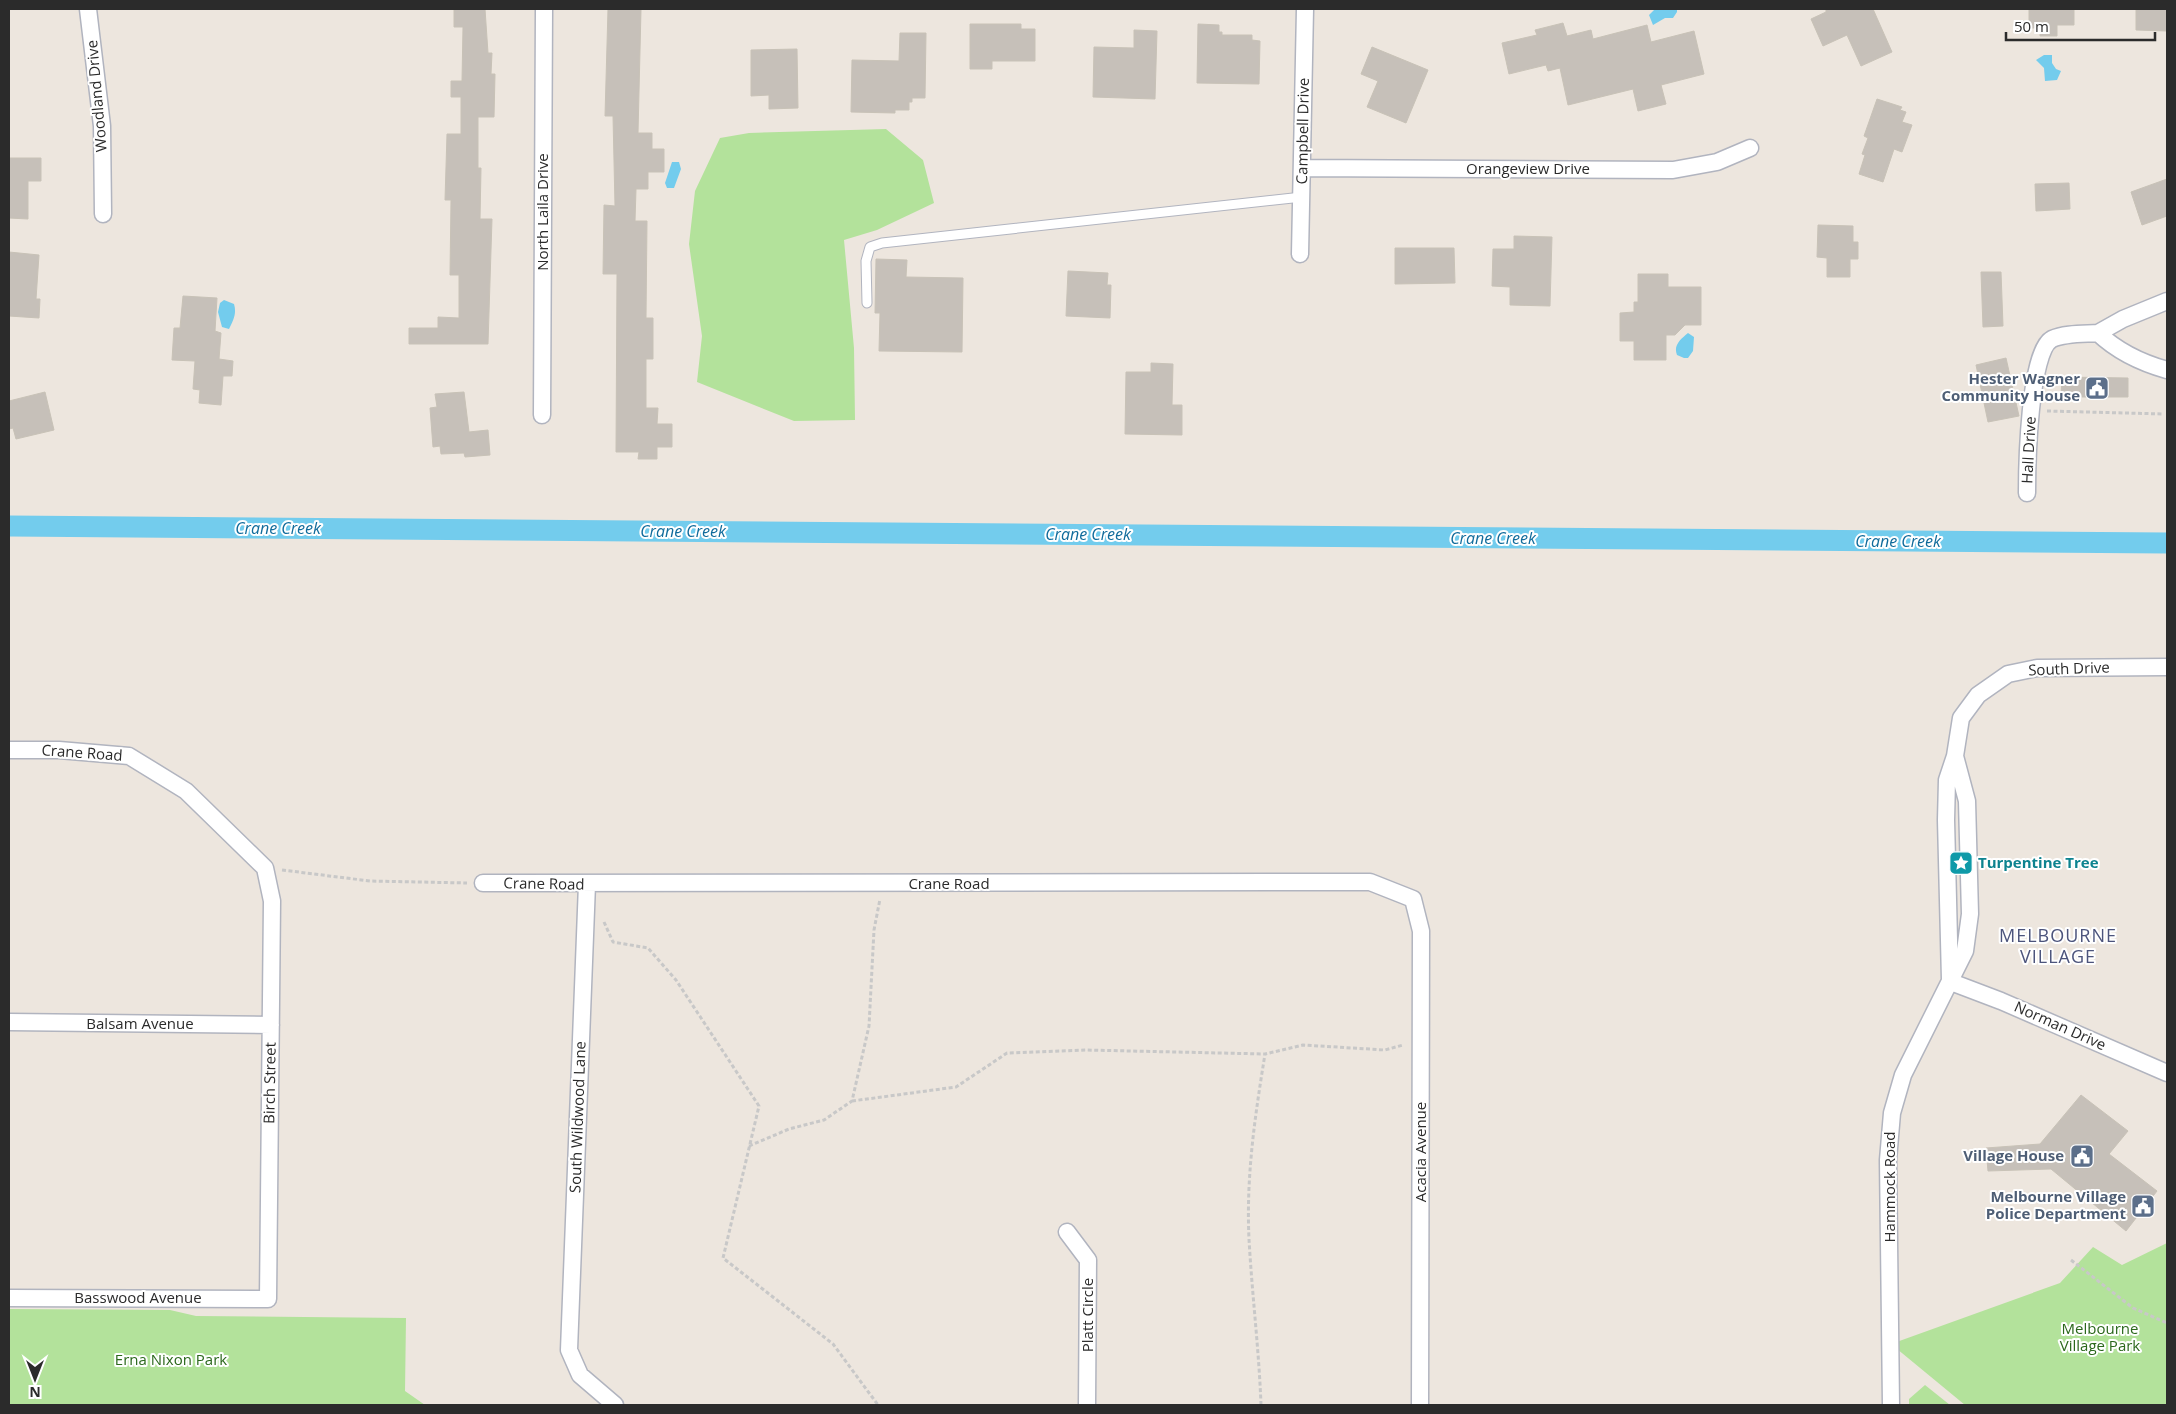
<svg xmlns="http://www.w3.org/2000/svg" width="2176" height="1414" font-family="'Open Sans',sans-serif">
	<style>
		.green { fill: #b3e29b }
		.water { fill: #73cced }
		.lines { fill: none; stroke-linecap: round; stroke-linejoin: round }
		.canal { stroke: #73cced; stroke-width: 21 }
		.building { fill: #c6c0b9; stroke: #c8c2b7 }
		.service-casing { stroke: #b1b4bf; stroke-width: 11 }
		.minor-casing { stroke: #b1b4bf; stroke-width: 19 }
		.path { stroke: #c8c8c8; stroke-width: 3; stroke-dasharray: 4 2.5; stroke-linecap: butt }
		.service { stroke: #fff; stroke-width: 9 }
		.minor { stroke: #fff; stroke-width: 16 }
		.labels { text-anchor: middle; stroke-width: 4; stroke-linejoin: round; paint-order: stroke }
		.street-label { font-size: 15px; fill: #2b2b2b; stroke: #fff }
		.service-label { font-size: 15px; font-weight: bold; fill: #4e5e75; stroke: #fff; text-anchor: end }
		.culture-label { font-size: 15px; font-weight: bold; fill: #0d838f; stroke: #fff; text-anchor: start }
		.park-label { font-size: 15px; fill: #2b681c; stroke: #fff }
		.water-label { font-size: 16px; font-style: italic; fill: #106b9b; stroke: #fff }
		.quarter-label { font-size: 18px; letter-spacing: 1px; fill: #4c547c; stroke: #fff }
	</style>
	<rect width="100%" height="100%" fill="#ede6de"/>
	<path class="green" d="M886,129L923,160L934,203L877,230L844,240L854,348L855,420L794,421L697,382L702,336L689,244L695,191L720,138L749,133Z
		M2167,1243V1405H1965L1891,1344L2060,1283L2093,1247L2122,1265Z
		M9,1309L170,1310L196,1316L406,1318L405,1391L425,1405H9Z
		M1925,1385L1950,1405H1909V1399Z"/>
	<path class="water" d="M1655,9H1677V12L1673,18H1665L1653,25L1649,15Z
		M2044,55H2052V63L2056,69L2061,71L2057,80L2045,81L2044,68L2036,60Z
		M672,162H679L681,169L674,188H667L665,183Z
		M224,300L234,304C237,314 233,321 229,329L222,327L218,312L220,303Z
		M1688,333L1694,337L1693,351L1688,358H1684L1677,355C1673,345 1681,339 1688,333Z"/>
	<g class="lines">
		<path class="canal" d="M9,526L2167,543"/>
	</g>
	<path class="building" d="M454,9H485L488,53H492L491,74H495L494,117H478V168H481L480,219H492L488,344H409V328H438V317L459,318V275H450L451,200H445L447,134H461V97H451V81H462L463,27H454Z
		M608,9H641L638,133H652V149H664V172H648V189H636L635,221H647L646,318H653V359H646V408H658L657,424H672V447H657V459H638L639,452H616L617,274H603L604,205L615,206L613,116H605Z
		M1826,9H1873L1892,52L1861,66L1847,35L1823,46L1811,19L1826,12Z
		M2029,9H2074V25H2057V36H2040V28H2029Z
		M2136,9H2167V31L2136,30Z
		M1563,23L1567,36L1591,30L1593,39L1647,25L1651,42L1694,31L1704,74L1661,85L1666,104L1638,111L1633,89L1568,105L1560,68L1548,71L1546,65L1509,74L1502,43L1537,35L1535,30Z
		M970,24H1021V29H1035V61H992V69H970Z
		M1198,24L1219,25V32H1222V35H1252V40L1260,41L1259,84L1197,83Z
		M1134,30L1157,31L1155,99L1093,97L1094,47L1134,48Z
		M900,33H926L925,98H912V102H909V110H895V113L851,112L852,60L899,61Z
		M1372,47L1428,70L1406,123L1367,107L1378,81L1361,74Z
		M797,49L798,108L769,109V95L751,96V50Z
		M1877,99L1902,107L1900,110L1906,112L1902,122L1912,125L1902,152L1894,149L1883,182L1859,174L1865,155L1862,154L1868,138L1864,136Z
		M9,158H41V181H28V219L9,218Z
		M2167,179V216L2142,225L2131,192Z
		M2069,183L2070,209L2036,211L2035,184Z
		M1818,225L1853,226V242H1858V259H1850V277H1827V258L1817,257Z
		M1514,236L1552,237L1550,306L1510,305V287L1492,286L1493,249H1514Z
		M1395,248H1454L1455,283L1395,284Z
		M9,252L39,255L36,299H40L39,318L9,316Z
		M876,259L907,260L906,277L963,278L962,352L879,351L880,313H875Z
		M1068,271L1108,273L1107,285H1111L1110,318L1066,316Z
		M1981,272H2001L2003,326L1983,327Z
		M1638,274H1668V287H1701V325H1685L1675,335H1666V360H1634V341H1620V313L1634,312V302H1638Z
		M183,296L217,298L215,331L221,333L219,359L233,361L232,376H223L221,405L199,403L200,390L193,389L195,361L172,360L174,328H180Z
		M2006,358L2019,416L1988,422L1976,365Z
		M1151,363L1173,364L1172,405H1182V435L1125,434L1126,372H1151Z
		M2062,377L2128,378V397H2061Z
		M45,392L54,430L16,439L13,428L9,429V401Z
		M464,392L469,432L488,430L490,455L465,457L464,453L441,454L440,446L433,447L430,408L437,407L435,394Z
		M2081,1095L2128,1131L2109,1154L2157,1191L2126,1231L2051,1169L1988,1171L1986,1148L2040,1144Z"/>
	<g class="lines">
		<g class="service-casing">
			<path id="service" d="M867,303L866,261L870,247L882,243L1302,197"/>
		</g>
		<g class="minor-casing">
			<path id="minor" d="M88,9L102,126L103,214
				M1303,168L1673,170L1717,162L1750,148
				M1300,254L1305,9
				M2167,301L2123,319L2098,333C2117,351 2142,363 2167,370
				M542,415L544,9
				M2027,493C2027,466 2029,351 2052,339C2065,333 2085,334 2098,333
				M9,750H59L129,756L186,791L265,868L272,901L268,1299L9,1298
				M483,883L1370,882L1413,899L1421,931L1420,1405
				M587,884L569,1350L580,1375L615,1405
				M1950,980L1946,820L1947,780L1955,756L1961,718L1978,695L2008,674L2037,668L2167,667
				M1951,982L2001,1001L2167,1073
				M9,1022L271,1025
				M1067,1232L1088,1260L1087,1405
				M1891,1405L1888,1160L1892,1113L1903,1075L1965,951L1970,914L1967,801L1955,756"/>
		</g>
		<path class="path" d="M2047,411L2164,414
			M282,870L370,881L467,883
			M604,922L613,942L648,948L676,980L759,1106L723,1258L833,1344L878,1405
			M852,1101L956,1087L1007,1053L1086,1050L1265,1054L1303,1045L1385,1050L1403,1045
			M749,1146L789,1129L824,1120L852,1101L869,1026L874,930L880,899
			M2071,1260L2133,1308L2167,1323
			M1261,1405C1259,1350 1252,1294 1249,1239C1246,1176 1255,1116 1265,1054"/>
		<use href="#service" class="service"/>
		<use href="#minor" class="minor"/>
	</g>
	<defs>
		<g id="civic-square" transform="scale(1.25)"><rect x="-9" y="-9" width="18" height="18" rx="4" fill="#5c6f8a" stroke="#fff"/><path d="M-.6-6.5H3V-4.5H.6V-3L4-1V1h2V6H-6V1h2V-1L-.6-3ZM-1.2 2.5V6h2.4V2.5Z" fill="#fff"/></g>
		<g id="sight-square" transform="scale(1.25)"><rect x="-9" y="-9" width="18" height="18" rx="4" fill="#0f9aa8" stroke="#fff"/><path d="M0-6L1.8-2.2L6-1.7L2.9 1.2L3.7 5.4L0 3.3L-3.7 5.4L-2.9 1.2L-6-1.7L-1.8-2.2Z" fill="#fff"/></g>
	</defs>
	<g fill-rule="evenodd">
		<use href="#civic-square" x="2097" y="388"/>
		<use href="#sight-square" x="1961" y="863"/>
		<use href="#civic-square" x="2082" y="1156"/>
		<use href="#civic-square" x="2143" y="1206"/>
	</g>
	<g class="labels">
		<g class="street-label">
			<text transform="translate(97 96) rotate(-95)" y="5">Woodland Drive</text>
			<text transform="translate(1303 131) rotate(-89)" y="5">Campbell Drive</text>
			<text x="1528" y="174">Orangeview Drive</text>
			<text transform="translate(543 212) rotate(-90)" y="5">North Laila Drive</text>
			<text transform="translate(2029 450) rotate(-87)" y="5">Hall Drive</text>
			<text transform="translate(2069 669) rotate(-2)" y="5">South Drive</text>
			<text transform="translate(82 753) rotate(4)" y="5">Crane Road</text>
			<text transform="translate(544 884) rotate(1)" y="5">Crane Road</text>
			<text x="949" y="889">Crane Road</text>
			<text x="140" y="1029">Balsam Avenue</text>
			<text transform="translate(2060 1026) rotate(24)" y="5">Norman Drive</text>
			<text transform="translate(270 1083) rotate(-89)" y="5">Birch Street</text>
			<text transform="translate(578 1117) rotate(-88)" y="5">South Wildwood Lane</text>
			<text transform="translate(1421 1152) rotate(-90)" y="5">Acacia Avenue</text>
			<text transform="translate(1890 1187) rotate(-90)" y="5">Hammock Road</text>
			<text x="138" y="1303">Basswood Avenue</text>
			<text transform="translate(1088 1315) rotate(-90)" y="5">Platt Circle</text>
		</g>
		<g class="service-label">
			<text x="2080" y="384">Hester Wagner<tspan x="2080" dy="17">Community House</tspan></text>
			<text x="2064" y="1161">Village House</text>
			<text x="2126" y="1202">Melbourne Village<tspan x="2126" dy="17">Police Department</tspan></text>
		</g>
		<g class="culture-label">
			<text x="1978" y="868">Turpentine Tree</text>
		</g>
		<g class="park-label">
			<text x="2100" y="1334">Melbourne<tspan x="2100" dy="17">Village Park</tspan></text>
			<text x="171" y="1365">Erna Nixon Park</text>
		</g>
		<g class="water-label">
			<text x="278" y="534">Crane Creek</text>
			<text x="683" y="537">Crane Creek</text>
			<text x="1088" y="540">Crane Creek</text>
			<text x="1493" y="544">Crane Creek</text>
			<text x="1898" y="547">Crane Creek</text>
		</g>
		<g class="quarter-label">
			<text x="2058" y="942">MELBOURNE<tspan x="2058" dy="21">VILLAGE</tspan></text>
		</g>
	</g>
	<rect width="2176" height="1414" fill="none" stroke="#2b2b2b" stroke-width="20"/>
	<g transform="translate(35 1379) rotate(180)" stroke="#ffffff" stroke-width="4" paint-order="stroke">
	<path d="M0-4L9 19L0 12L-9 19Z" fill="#2b2b2b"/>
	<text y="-8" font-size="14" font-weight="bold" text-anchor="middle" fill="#2b2b2b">N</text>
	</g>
	<path d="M2006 32v8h149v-8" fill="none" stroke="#2b2b2b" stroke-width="2.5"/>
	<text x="2014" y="32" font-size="15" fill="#2b2b2b" stroke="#ffffff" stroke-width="4" paint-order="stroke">50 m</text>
</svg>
